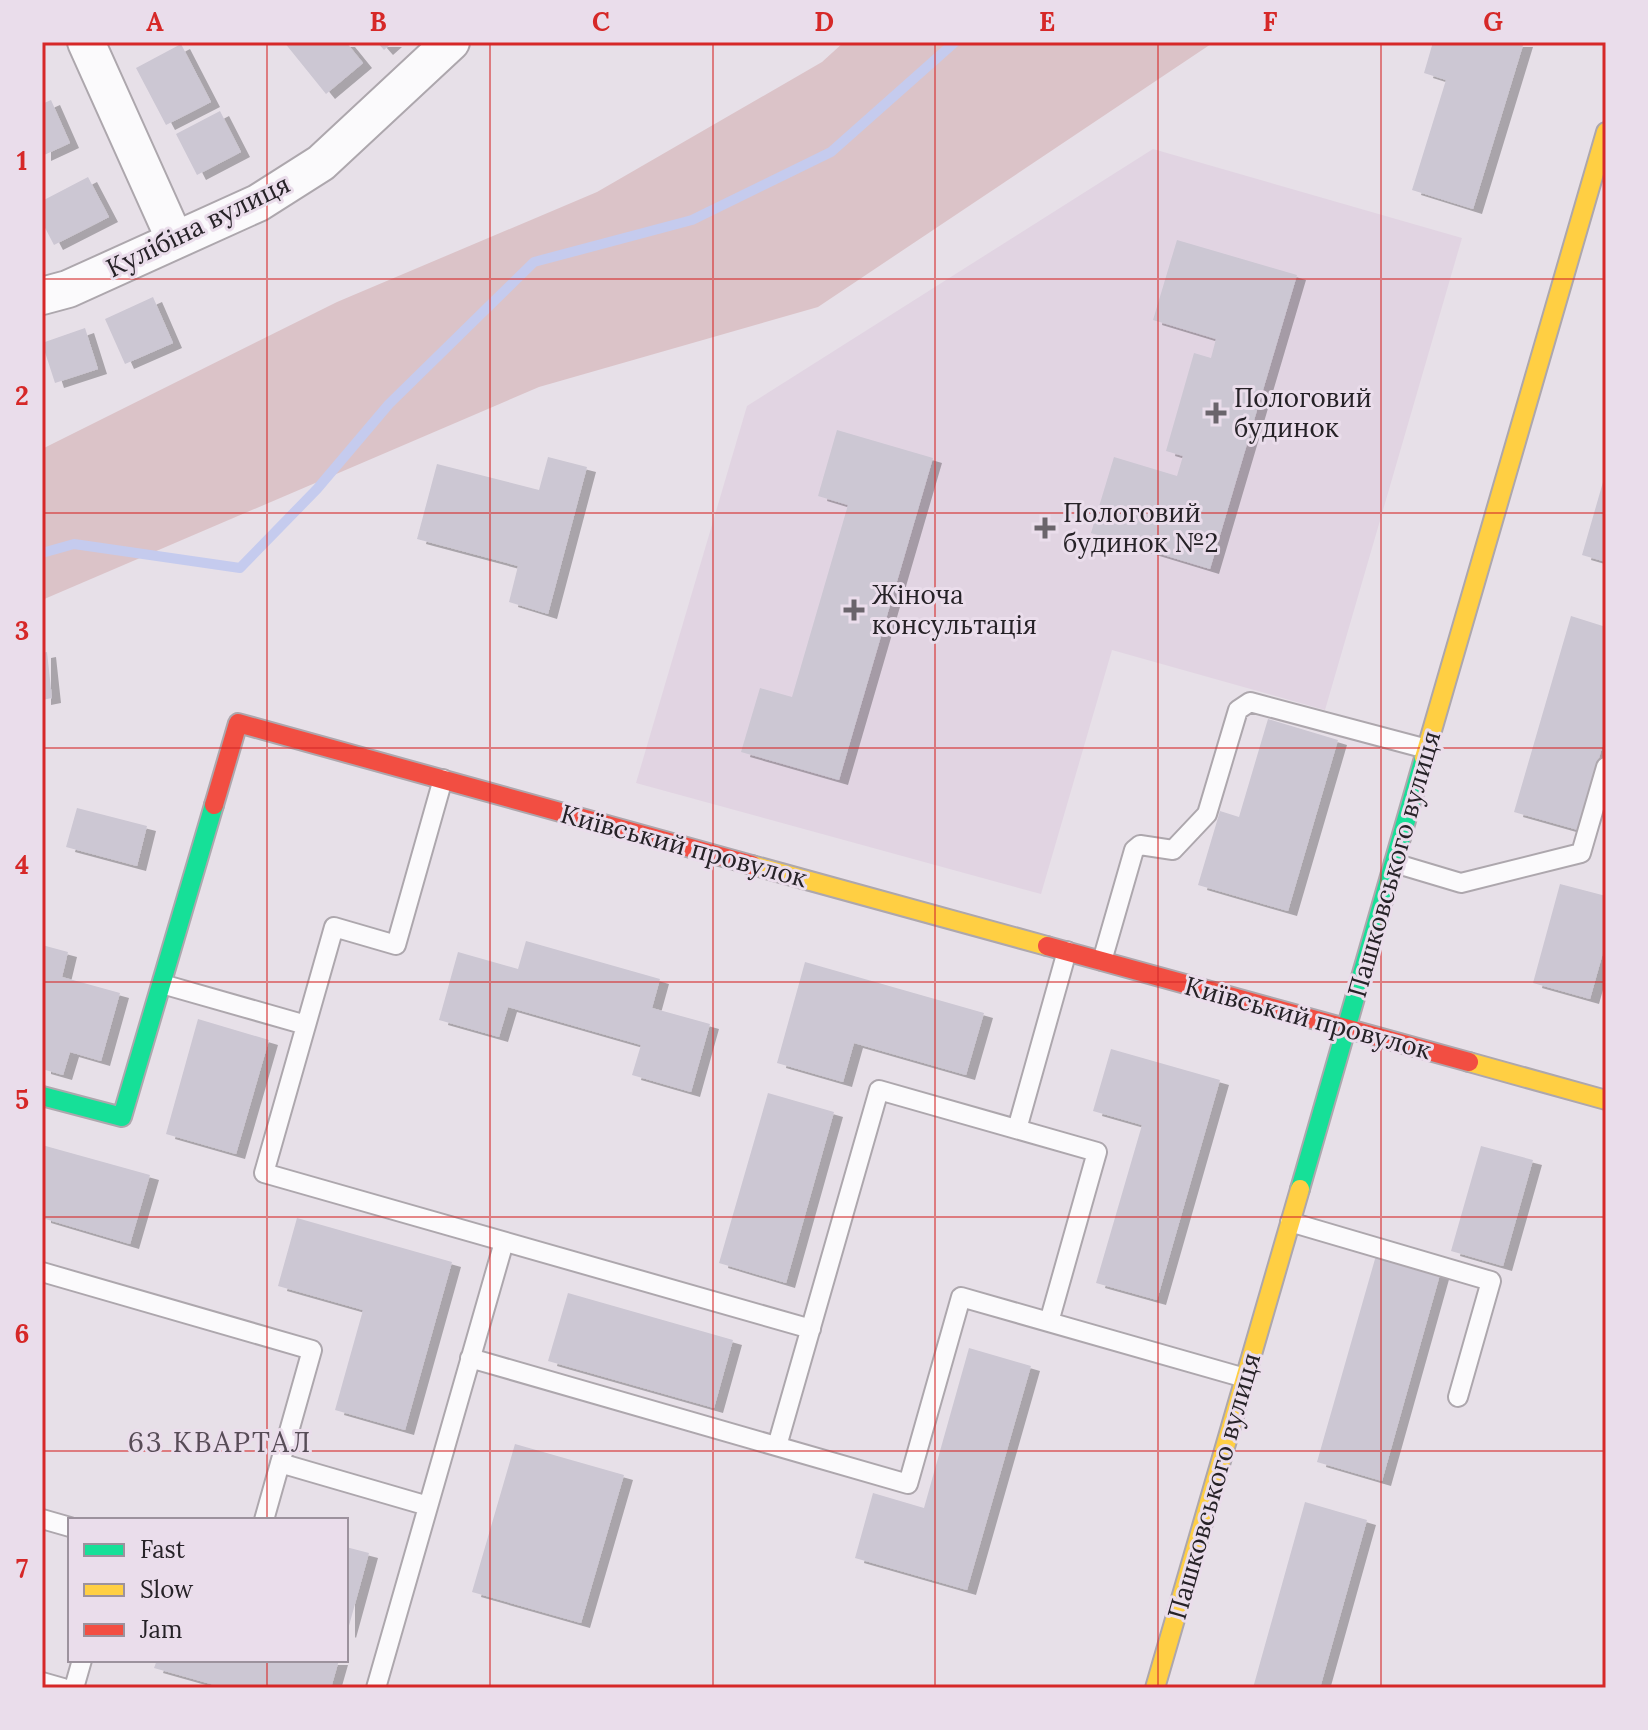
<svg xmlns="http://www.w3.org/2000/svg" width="1648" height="1730" font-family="Lora,serif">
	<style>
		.built { fill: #e1d4e2 }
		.green { fill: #dbc3c8 }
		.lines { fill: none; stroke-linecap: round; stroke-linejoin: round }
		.stream { stroke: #c5cbee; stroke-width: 10 }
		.building { fill: #ccc7d3; filter: url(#shadow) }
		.lane-casing { stroke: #ada7ad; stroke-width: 22 }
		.street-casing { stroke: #ada7ad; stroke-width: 40 }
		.fast-casing { stroke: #ada7ad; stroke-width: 22 }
		.slow-casing { stroke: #ada7ad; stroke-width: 22 }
		.jam-casing { stroke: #ada7ad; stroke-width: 22 }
		.lane { stroke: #fbfafc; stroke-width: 18 }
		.street { stroke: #fbfafc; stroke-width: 36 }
		.fast { stroke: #16e098; stroke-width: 18 }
		.slow { stroke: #ffcf43; stroke-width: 18 }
		.jam { stroke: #f24e42; stroke-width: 18 }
		.grid { fill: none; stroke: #d62828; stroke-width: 2; stroke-opacity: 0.55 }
		.poi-dot { fill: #6a646b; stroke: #eaddeb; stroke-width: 3 }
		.labels { text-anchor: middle; stroke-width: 6; stroke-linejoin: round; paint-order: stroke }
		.street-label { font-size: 26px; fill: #262227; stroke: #eaddeb }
		.poi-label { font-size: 26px; fill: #262227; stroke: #eaddeb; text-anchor: start }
		.neighbourhood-label { font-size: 28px; letter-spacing: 2px; fill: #574c57; stroke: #eaddeb }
		.neatline { fill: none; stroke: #d62828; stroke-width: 3 }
		.grid-label { font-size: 26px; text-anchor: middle; font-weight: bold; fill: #d62828 }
	</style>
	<defs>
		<filter id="shadow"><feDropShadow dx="9" dy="5" stdDeviation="0" flood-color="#0004"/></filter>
	</defs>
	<rect width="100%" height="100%" fill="#e7e0e8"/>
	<path class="built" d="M1153,149L1462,238L1325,710L1112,650L1041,894L636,783L747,406Z"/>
	<path class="green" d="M844,42H1214L818,307L539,387L42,600V449L337,302L597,192L822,62Z"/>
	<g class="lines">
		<path class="stream" d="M42,553L74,544L240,568L317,489L389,404L534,262L692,220L831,152L955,42"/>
	</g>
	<path class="building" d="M284,42H346L363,63L326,94Z
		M377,42H393L384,50Z
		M1433,42H1524L1473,209L1412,190L1446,80L1424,73Z
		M181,44L211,102L166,125L136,68Z
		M51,100L70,143L42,156V104Z
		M220,111L241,152L197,175L176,134Z
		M88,177L109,217L54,245L42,222V201Z
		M1177,240L1297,275L1210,569L1091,533L1114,457L1177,476L1183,456L1166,451L1194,353L1211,358L1216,339L1153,320Z
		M153,297L173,343L125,364L105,319Z
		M85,328L98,369L55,383L42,343Z
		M837,430L933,458L839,780L741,752L760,688L792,697L848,505L818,496Z
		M548,457L587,467L548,614L509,602L518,566L417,539L437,464L539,490Z
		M1605,475L1606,476V562L1582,555Z
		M1571,616L1606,627V734L1578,830L1514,812Z
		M47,652L52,698L42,700V653Z
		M1268,719L1338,740L1288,911L1198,885L1220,811L1239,817Z
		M77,808L147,826L137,866L66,847Z
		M1560,884L1606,896V942L1590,999L1533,983Z
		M526,941L660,979L652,1008L710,1024L691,1092L632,1075L641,1045L508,1007L499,1037L439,1020L458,952L518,969Z
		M42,945L68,952L62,977L120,993L101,1061L70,1052L63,1075L42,1069Z
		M805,962L984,1013L966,1075L854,1043L843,1082L777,1063Z
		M198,1019L269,1040L236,1154L166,1134Z
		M1111,1049L1220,1080L1157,1300L1096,1283L1142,1125L1093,1111Z
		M768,1093L834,1112L786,1283L719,1263Z
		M42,1145L150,1175L130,1244L42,1218Z
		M1481,1146L1533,1160L1503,1266L1451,1251Z
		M297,1218L452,1262L405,1430L335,1410L363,1310L278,1286Z
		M1377,1252L1441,1271L1382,1481L1317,1462Z
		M568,1293L733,1340L714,1408L548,1361Z
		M969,1348L1031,1366L967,1590L855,1558L873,1493L924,1508Z
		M515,1444L624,1475L581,1623L472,1592Z
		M1305,1502L1367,1520L1320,1688H1253Z
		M346,1547L369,1553L347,1633L346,1632Z
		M157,1660H339L331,1688H225L154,1668Z"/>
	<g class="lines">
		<g class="lane-casing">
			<path id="lane" d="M443,779L396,945L334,927L264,1173L811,1329
				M1394,863L1461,883L1581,853L1606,767
				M1102,961L1134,850L1140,845L1173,850L1207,814L1238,710L1250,702L1427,749
				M162,984L306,1025
				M1017,1129L1067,951
				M1290,1222L1491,1281L1458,1397
				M42,1272L312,1350L264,1520
				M470,1358L908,1484L961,1297L1245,1378
				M777,1446L879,1090L1097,1152L1049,1322
				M280,1463L428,1506
				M42,1519L70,1527
				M42,1682L63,1688
				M74,1688L82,1660
				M376,1688L504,1242"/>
		</g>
		<g class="street-casing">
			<path id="street" d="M86,42L175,240
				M42,296L68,289L258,203L321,163L451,42"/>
		</g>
		<g class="fast-casing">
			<path id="fast" d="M42,1096L122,1117L214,805
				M1300,1189L1424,758"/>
		</g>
		<g class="slow-casing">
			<path id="slow" d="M1424,758L1606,132
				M752,865L1047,946
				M1469,1062L1606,1100
				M1155,1688L1300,1189"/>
		</g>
		<g class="jam-casing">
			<path id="jam" d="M214,805L238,723L752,865
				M1047,946L1469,1062"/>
		</g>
		<use href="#lane" class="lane"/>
		<use href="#street" class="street"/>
		<use href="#fast" class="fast"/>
		<use href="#slow" class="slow"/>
		<use href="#jam" class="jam"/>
	</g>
	<path class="grid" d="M267,42V1520M490,42V1688M713,42V1688M935,42V1688M1158,42V1688M1381,42V1688M42,279H1606M42,513H1606M42,748H1606M42,982H1606M42,1217H1606M42,1451H1606M267,1660V1688"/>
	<g class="poi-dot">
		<path d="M1212 401h8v8h8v8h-8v8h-8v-8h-8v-8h8z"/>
		<path d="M1041 516h8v8h8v8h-8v8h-8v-8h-8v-8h8z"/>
		<path d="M850 598h8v8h8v8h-8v8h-8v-8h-8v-8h8z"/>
	</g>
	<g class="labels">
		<g class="street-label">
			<text transform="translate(198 226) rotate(-26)" y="9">Кулібіна вулиця</text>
			<text transform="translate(684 846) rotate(15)" y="9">Київський провулок</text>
			<text transform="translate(1394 864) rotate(-74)" y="9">Пашковського вулиця</text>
			<text transform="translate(1308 1018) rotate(15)" y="9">Київський провулок</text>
			<text transform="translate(1214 1486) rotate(-74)" y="9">Пашковського вулиця</text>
		</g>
		<g class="poi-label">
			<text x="1234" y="407">Пологовий<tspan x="1234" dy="30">будинок</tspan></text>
			<text x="1063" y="522">Пологовий<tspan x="1063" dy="30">будинок №2</tspan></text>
			<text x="872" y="604">Жіноча<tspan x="872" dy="30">консультація</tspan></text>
		</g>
		<g class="neighbourhood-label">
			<text x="220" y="1452">63 КВАРТАЛ</text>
		</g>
	</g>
	<rect width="1648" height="1730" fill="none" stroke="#eaddeb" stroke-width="88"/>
	<rect x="68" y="1518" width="280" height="144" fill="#eaddeb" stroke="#9c929d" stroke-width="2"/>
	<rect x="84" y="1544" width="40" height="12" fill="#16e098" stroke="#9c929d" stroke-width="2"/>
	<text x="140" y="1558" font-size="24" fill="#262227">Fast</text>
	<rect x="84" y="1584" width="40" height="12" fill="#ffcf43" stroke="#9c929d" stroke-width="2"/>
	<text x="140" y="1598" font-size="24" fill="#262227">Slow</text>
	<rect x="84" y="1624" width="40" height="12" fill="#f24e42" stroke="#9c929d" stroke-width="2"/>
	<text x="140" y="1638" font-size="24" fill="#262227">Jam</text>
	<rect x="44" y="44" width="1560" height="1642" class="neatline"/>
	<g class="grid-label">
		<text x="155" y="31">A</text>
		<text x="378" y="31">B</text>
		<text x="601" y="31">C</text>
		<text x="824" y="31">D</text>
		<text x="1047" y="31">E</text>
		<text x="1270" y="31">F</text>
		<text x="1493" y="31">G</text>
		<text x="22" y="170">1</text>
		<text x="22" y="405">2</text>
		<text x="22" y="640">3</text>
		<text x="22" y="874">4</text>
		<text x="22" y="1109">5</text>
		<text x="22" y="1343">6</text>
		<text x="22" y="1578">7</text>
	</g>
</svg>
